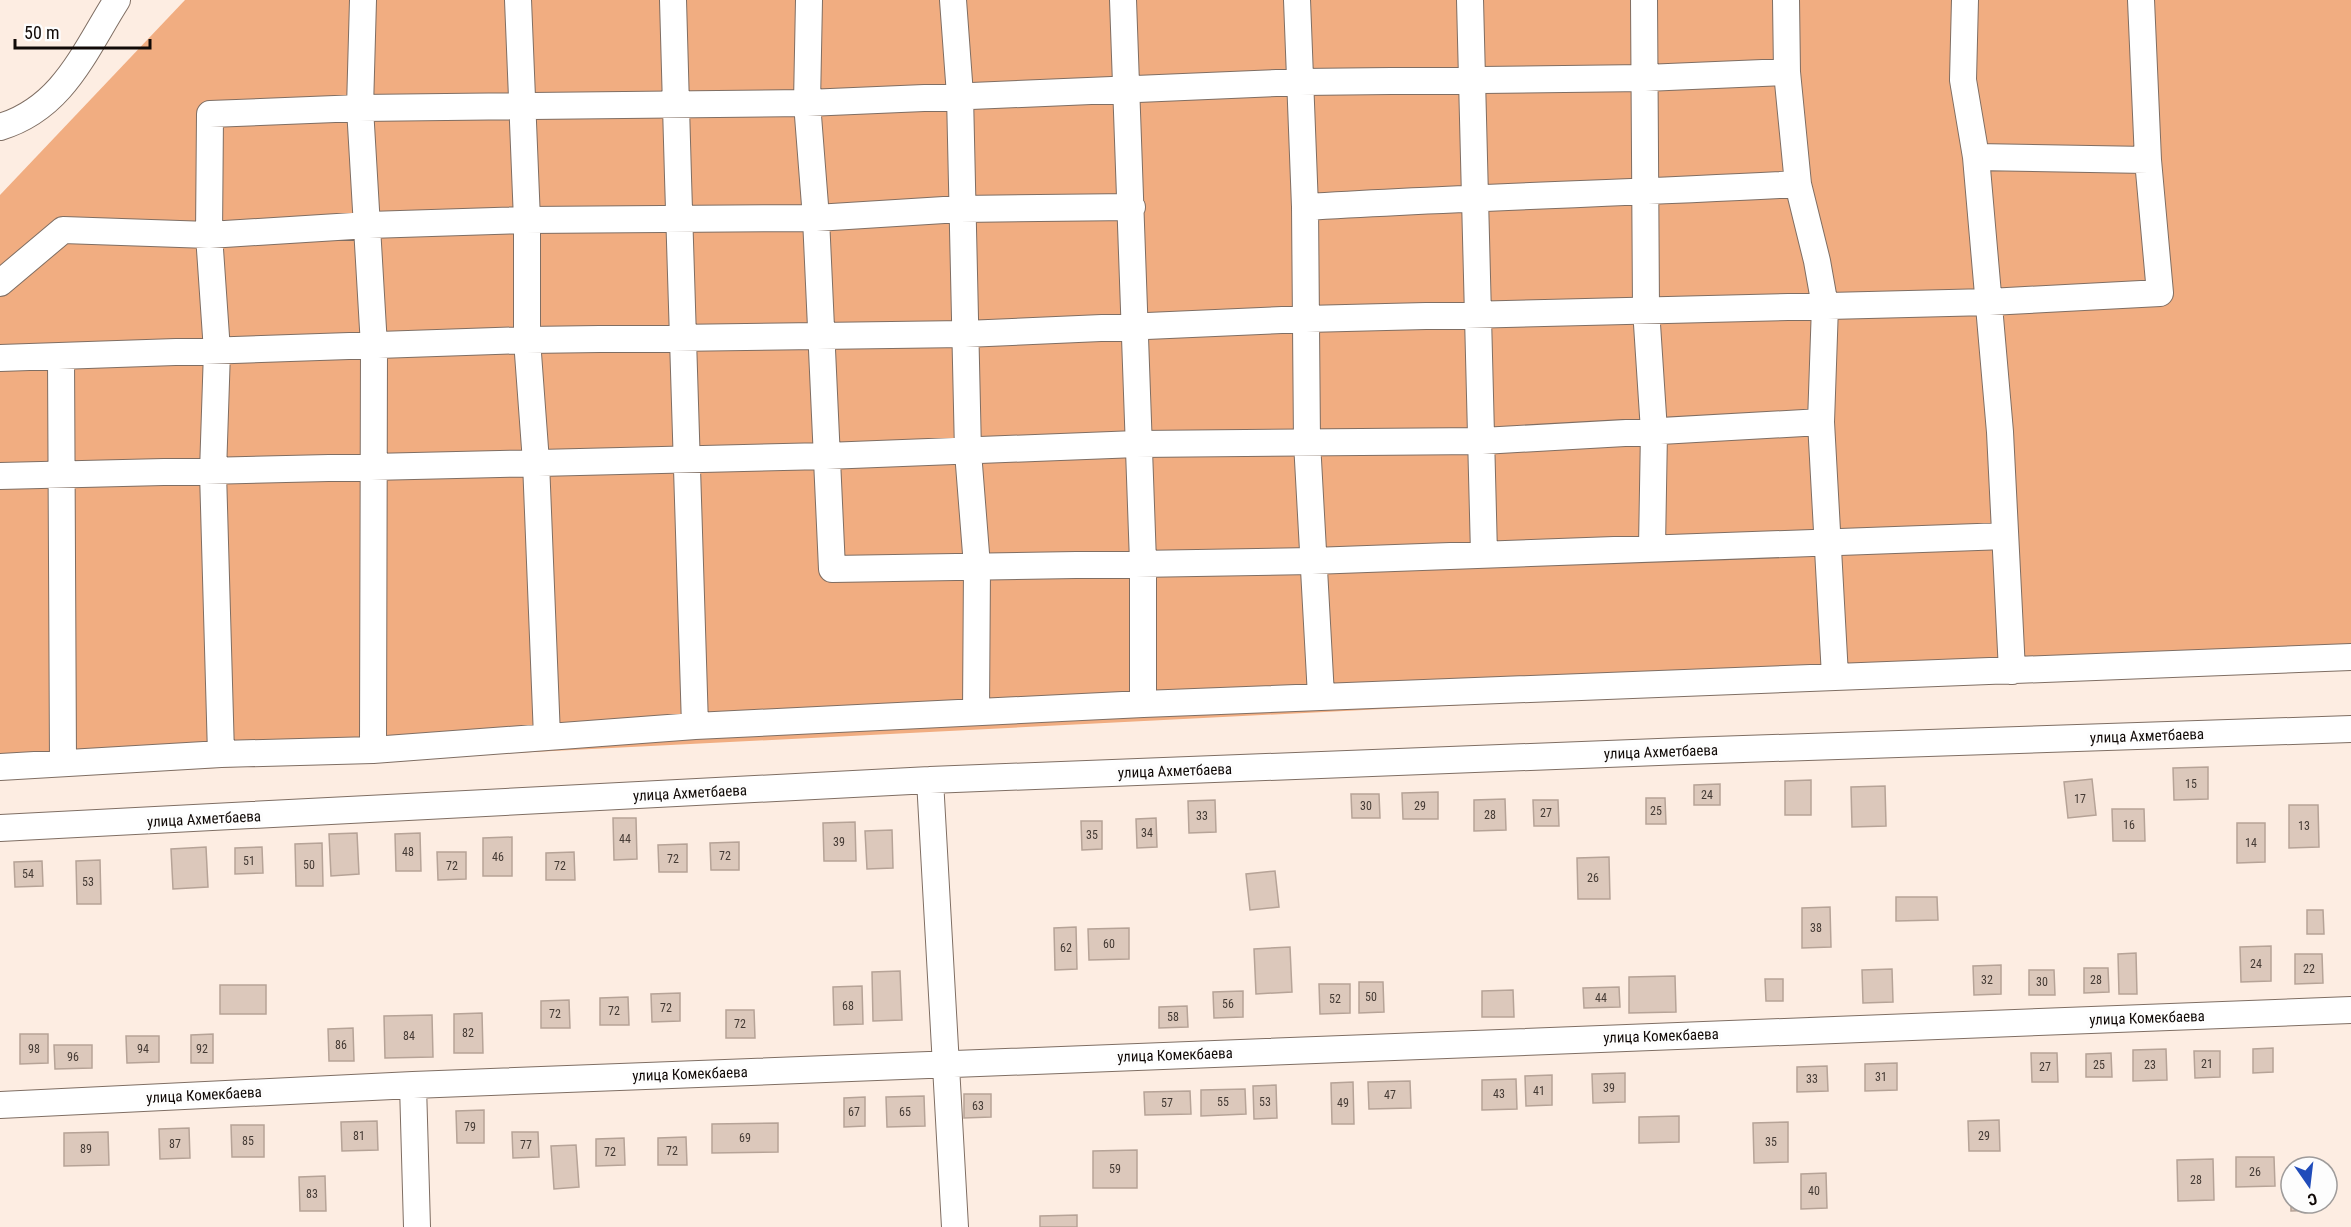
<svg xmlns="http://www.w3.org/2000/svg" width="2351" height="1227" font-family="'Roboto Condensed',sans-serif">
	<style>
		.green { fill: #f1ad81 }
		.building { fill: #dcc8bb; stroke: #b6a397; stroke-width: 1.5 }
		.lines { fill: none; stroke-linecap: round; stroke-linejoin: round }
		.minor-casing { stroke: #7f6e63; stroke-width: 28 }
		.minor { stroke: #fff; stroke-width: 26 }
		.labels { text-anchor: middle; stroke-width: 6; stroke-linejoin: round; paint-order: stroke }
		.number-label { font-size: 12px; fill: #443a34 }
		.street-label { font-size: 15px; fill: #110a07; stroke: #fdfdfd }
	</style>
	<rect width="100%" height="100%" fill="#fdede2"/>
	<path class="green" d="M185,0H2351V660L0,779V195Z"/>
	<path class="building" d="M2208,767V799L2174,800L2173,768Z
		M2092,779L2096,815L2068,818L2064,782Z
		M1811,780V815H1785V781Z
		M1720,784V805H1694V785Z
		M1885,786L1886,826L1852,827L1851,787Z
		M1438,792V819H1403L1402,793Z
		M1351,794H1379L1380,818H1352Z
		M1646,798H1665L1666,824H1646Z
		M1505,799L1506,830L1474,831V800Z
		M1215,800L1216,832L1189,833L1188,801Z
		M1533,800H1558L1559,826H1534Z
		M2289,805H2318L2319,847L2289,848Z
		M2112,809H2144L2145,841H2113Z
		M613,818H636L637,859L614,860Z
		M1156,818L1157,847L1137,848L1136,819Z
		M1081,821H1102V849L1082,850Z
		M855,822L856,861H824L823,823Z
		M2237,823H2265V862L2237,863Z
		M892,830L893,868L867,869L865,831Z
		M357,833L359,874L331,876L329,834Z
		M420,833L421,871H396L395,834Z
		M512,837V876H483V838Z
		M739,842V870H711L710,843Z
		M322,843L323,886H296L295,844Z
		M687,844V872H659L658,845Z
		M206,847L208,887L173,889L171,849Z
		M262,847L263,873L235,874V848Z
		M437,852H466V879L438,880Z
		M574,852L575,880H546V853Z
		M1609,857L1610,899H1578L1577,858Z
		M100,860L101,904H77L76,861Z
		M42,861L43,886L15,887L14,862Z
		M1275,871L1279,907L1250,910L1246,874Z
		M1896,897H1937L1938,920L1896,921Z
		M1830,907L1831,947L1802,948V908Z
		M2307,910H2323L2324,934H2307Z
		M1076,927L1077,969L1055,970L1054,928Z
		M1129,928V959L1089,960L1088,929Z
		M2271,946V981L2241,982L2240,947Z
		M1290,947L1292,992L1256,994L1254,949Z
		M2136,953L2137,994H2119L2118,954Z
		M2295,954H2322L2323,983L2295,984Z
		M2001,965V994L1974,995L1973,966Z
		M2084,968H2108L2109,992L2084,993Z
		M1892,969L1893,1002L1863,1003L1862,970Z
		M2029,970H2054L2055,995H2029Z
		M900,971L902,1020L873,1021L872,972Z
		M1675,976L1676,1012L1629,1013V977Z
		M1765,979H1783V1001H1766Z
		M1359,982H1383L1384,1012L1359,1013Z
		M1319,984H1350V1013L1320,1014Z
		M220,985H266V1014H220Z
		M862,986L863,1024L834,1025L833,987Z
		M1619,987L1620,1007L1584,1008L1583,988Z
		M1513,990L1514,1017H1482V991Z
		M1243,991V1017L1214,1018L1213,992Z
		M680,993V1021L652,1022L651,994Z
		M628,997L629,1025H600V998Z
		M569,1000L570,1028H541V1001Z
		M1187,1006L1188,1027L1159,1028V1007Z
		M726,1010H754L755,1038H726Z
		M482,1013L483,1053H454V1014Z
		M432,1015L433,1057L385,1058L384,1016Z
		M353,1028L354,1061H329L328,1029Z
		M20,1034H48V1063L20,1064Z
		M213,1034V1063H191V1035Z
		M126,1036H159V1062L127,1063Z
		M54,1045H92V1068L55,1069Z
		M2273,1048V1072L2253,1073V1049Z
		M2166,1049L2167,1080L2133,1081V1050Z
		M2194,1051H2220V1077L2195,1078Z
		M2031,1053H2057L2058,1082H2032Z
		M2111,1053L2112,1077H2086V1054Z
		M1897,1063V1090L1865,1091V1064Z
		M1827,1066L1828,1091L1797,1092V1067Z
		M1625,1073V1102L1593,1103L1592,1074Z
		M1552,1075V1105L1526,1106L1525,1076Z
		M1516,1079L1517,1109L1482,1110V1080Z
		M1410,1081L1411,1108L1369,1109L1368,1082Z
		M1353,1082L1354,1124H1332L1331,1083Z
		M1276,1085L1277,1118L1254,1119L1253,1086Z
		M1245,1089L1246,1114L1201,1116V1090Z
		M1190,1091L1191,1114L1145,1115L1144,1092Z
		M964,1094H991V1117L964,1118Z
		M924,1096L925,1126L887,1127L886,1097Z
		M865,1097V1126L844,1127V1098Z
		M484,1110V1143H457L456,1111Z
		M1679,1116V1142L1639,1143V1117Z
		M1999,1120L2000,1151H1969L1968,1121Z
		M377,1121L378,1150L342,1151L341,1122Z
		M1788,1122V1162L1754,1163L1753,1123Z
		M778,1123V1152L712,1153V1124Z
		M231,1125H264V1157H232Z
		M189,1128L190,1158L160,1159L159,1129Z
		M108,1132L109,1165L64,1166V1133Z
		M512,1132H538L539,1157L513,1158Z
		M686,1137L687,1165H658V1138Z
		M624,1138L625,1165L596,1166V1139Z
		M576,1145L579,1187L554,1189L551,1146Z
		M1137,1150V1188H1093V1151Z
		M2236,1157H2274L2275,1186L2236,1187Z
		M2213,1159L2214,1200L2178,1201L2177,1160Z
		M1826,1173L1827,1208L1801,1209V1174Z
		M325,1176L326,1211H300L299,1177Z
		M2291,1203H2320V1210L2291,1211Z
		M1077,1215V1227H1040V1216Z"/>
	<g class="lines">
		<g class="minor-casing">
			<path id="minor" d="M363,0L360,108L374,346L373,750
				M518,0L527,220V340L536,462L547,737
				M673,0C680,242 686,484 695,726
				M809,0L807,103L816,218L832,569L1312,561L2005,536
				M953,0L960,95L968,452L977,566L976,712
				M1123,0L1143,562V704
				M1297,0L1305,207L1307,442L1321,696
				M1470,0L1484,554
				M1644,0L1646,309L1654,431L1652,547
				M1786,0L1787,72L1798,184L1817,261L1825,306L1821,422L1835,676
				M1965,0L1963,80L1976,157L2000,432L2012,671
				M0,127C63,108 84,52 117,0
				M1976,157L2148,160
				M1305,207C1469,197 1633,193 1798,184
				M0,283L63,230L209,235L369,225L527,220L816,218L960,209L1132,207
				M61,357L63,763
				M0,358L527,340L965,334L1306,319L1989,302L2160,293L2148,160L2141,0
				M0,476L826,456L1137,444L1482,441L1821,422
				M221,754L213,472L217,351L209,235L210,114L360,108L807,103L1301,82L1645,78L1787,72
				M0,767L221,754L373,750L695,726L1143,704L2351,657
				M930,780L955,1227
				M0,828L930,780L1684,751L2351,729
				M413,1085L417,1227
				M0,1105L413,1085L2351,1010"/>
		</g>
		<use href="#minor" class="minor"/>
	</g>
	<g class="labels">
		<g class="number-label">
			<text x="2191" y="788">15</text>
			<text x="1707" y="799">24</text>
			<text x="2080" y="803">17</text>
			<text x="1366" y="810">30</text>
			<text x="1420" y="810">29</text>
			<text x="1656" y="815">25</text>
			<text x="1546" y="817">27</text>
			<text x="1490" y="819">28</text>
			<text x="1202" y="820">33</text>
			<text x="2129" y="829">16</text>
			<text x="2304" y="830">13</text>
			<text x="1147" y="837">34</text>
			<text x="1092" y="839">35</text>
			<text x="625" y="843">44</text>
			<text x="839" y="846">39</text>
			<text x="2251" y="847">14</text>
			<text x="408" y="856">48</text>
			<text x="725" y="860">72</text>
			<text x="498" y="861">46</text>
			<text x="673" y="863">72</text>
			<text x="249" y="865">51</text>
			<text x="309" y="869">50</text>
			<text x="452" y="870">72</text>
			<text x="560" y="870">72</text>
			<text x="28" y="878">54</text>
			<text x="1593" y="882">26</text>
			<text x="88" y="886">53</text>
			<text x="1816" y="932">38</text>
			<text x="1109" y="948">60</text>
			<text x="1066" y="952">62</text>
			<text x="2256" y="968">24</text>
			<text x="2309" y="973">22</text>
			<text x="1987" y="984">32</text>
			<text x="2096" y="984">28</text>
			<text x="2042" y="986">30</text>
			<text x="1371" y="1001">50</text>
			<text x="1601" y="1002">44</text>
			<text x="1335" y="1003">52</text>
			<text x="1228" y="1008">56</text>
			<text x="848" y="1010">68</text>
			<text x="666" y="1012">72</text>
			<text x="614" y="1015">72</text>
			<text x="555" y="1018">72</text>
			<text x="1173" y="1021">58</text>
			<text x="740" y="1028">72</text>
			<text x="468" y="1037">82</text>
			<text x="409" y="1040">84</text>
			<text x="341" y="1049">86</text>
			<text x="34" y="1053">98</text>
			<text x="143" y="1053">94</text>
			<text x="202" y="1053">92</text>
			<text x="73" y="1061">96</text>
			<text x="2207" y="1068">21</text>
			<text x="2099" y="1069">25</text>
			<text x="2150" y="1069">23</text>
			<text x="2045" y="1071">27</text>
			<text x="1881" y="1081">31</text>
			<text x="1812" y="1083">33</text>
			<text x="1609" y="1092">39</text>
			<text x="1539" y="1095">41</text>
			<text x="1499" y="1098">43</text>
			<text x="1390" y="1099">47</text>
			<text x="1223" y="1106">55</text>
			<text x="1265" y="1106">53</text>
			<text x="1167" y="1107">57</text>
			<text x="1343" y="1107">49</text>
			<text x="978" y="1110">63</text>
			<text x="854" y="1116">67</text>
			<text x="905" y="1116">65</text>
			<text x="470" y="1131">79</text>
			<text x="359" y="1140">81</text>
			<text x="1984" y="1140">29</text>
			<text x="745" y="1142">69</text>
			<text x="248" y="1145">85</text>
			<text x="1771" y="1146">35</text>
			<text x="175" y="1148">87</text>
			<text x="526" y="1149">77</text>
			<text x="86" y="1153">89</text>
			<text x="672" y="1155">72</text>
			<text x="610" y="1156">72</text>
			<text x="1115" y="1173">59</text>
			<text x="2255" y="1176">26</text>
			<text x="2196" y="1184">28</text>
			<text x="1814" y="1195">40</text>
			<text x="312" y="1198">83</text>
		</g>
		<g class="street-label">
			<text transform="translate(2147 736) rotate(-2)" y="5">улица Ахметбаева</text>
			<text transform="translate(1661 752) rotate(-2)" y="5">улица Ахметбаева</text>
			<text transform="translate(1175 771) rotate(-2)" y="5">улица Ахметбаева</text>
			<text transform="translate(690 793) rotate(-3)" y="5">улица Ахметбаева</text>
			<text transform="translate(204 819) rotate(-3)" y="5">улица Ахметбаева</text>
			<text transform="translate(2147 1018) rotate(-2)" y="5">улица Комекбаева</text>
			<text transform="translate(1661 1036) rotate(-2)" y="5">улица Комекбаева</text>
			<text transform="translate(1175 1055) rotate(-2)" y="5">улица Комекбаева</text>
			<text transform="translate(690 1074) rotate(-2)" y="5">улица Комекбаева</text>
			<text transform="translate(204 1095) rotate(-3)" y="5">улица Комекбаева</text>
		</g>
	</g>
	<g transform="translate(2309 1185) rotate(166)"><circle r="28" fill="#fdfdfd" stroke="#9f9c9b" stroke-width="1.5"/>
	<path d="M0-4.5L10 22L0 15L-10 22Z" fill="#204cba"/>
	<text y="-9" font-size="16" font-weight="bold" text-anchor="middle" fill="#110a07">С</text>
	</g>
	<path d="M15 39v9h135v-9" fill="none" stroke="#110a07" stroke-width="3"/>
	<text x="24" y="39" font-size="18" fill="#110a07" stroke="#fdfdfd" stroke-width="4.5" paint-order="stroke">50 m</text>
</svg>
